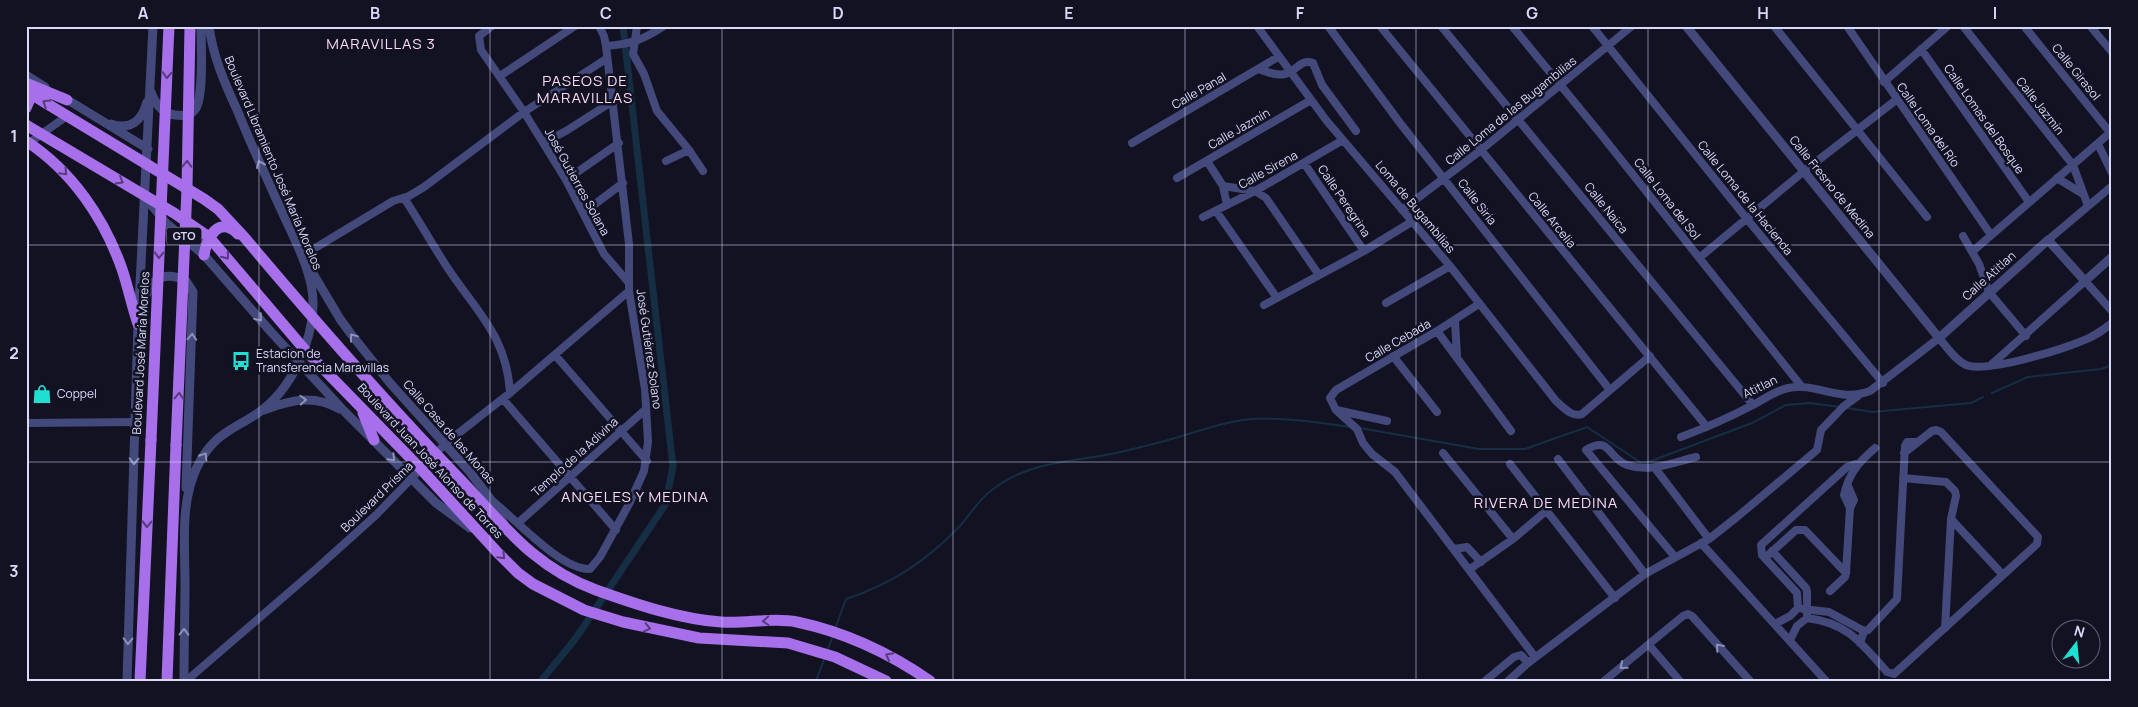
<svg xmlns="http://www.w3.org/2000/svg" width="2138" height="707" font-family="Manrope,sans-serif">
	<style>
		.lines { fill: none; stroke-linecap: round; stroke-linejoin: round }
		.stream { stroke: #152e43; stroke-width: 2 }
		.canal { stroke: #152e43; stroke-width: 7 }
		.minor { stroke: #434a7b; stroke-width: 8 }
		.tertiary { stroke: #434a7b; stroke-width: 9 }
		.primary { stroke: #a86feb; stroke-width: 11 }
		.primary-bridge { stroke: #a86feb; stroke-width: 11 }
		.oneway { stroke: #563c7d }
		.oneway2 { stroke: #8e92ba }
		.grid { fill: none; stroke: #d9dafa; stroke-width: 1; stroke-opacity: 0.55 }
		.labels { text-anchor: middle; stroke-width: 5; stroke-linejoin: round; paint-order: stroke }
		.shield { fill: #121223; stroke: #9d9eba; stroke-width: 1 }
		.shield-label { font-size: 11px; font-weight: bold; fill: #d9dafa }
		.street-label { font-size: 12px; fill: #d9dafa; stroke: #121223 }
		.poi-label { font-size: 12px; fill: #d9dafa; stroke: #121223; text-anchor: start }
		.quarter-label { font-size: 15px; letter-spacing: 1px; fill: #fadaf4; stroke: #121223 }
		.neatline { fill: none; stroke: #d9dafa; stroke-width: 2 }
		.grid-label { font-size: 16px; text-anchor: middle; font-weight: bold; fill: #d9dafa }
	</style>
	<rect width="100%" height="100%" fill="#121223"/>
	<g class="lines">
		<path class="stream" d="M1992,393L2028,377L2101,369L2112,365
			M1847,408L1872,412L1971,403L1983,397
			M1360,428L1479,449H1525L1587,427L1643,464L1752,423L1786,405L1810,403L1840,407
			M835,629L846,599C892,584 926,561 959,527C970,515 979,499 992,490C1027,463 1064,462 1106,455C1123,452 1140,447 1157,443C1189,435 1219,422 1252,419C1284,417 1319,422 1350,427
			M827,651L833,636
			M816,681L825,657"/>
		<path class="canal" d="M541,681L576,638L665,505L673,467L623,26"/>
		<path class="minor" d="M492,26L479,36L481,50L524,112L566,180L604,254L629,283
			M637,26L633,54L644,74L657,111L689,150L703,171
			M1257,26L1326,120L1450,266L1556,401C1563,407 1572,418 1582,414L1650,356
			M1328,26L1400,123L1610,390
			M1380,26L1707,427
			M1441,26L1753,405
			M1512,26L1599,132L1802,387
			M1592,26L1747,219L1883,383
			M1774,26L1927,217
			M1847,26L1991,235
			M1963,26L2073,165L2088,206
			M2024,26L2112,135
			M2090,26L2112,52
			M606,46C631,44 643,40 664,26
			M1921,49L2029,202
			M1258,69C1267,72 1276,76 1285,74C1296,72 1301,58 1313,63L1322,85L1356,131
			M500,76L575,26
			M1884,82L1948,26
			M543,143L566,131L613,101
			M1132,143L1278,57
			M2098,144L2112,173
			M26,145L67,116
			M666,161L689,150
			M1207,161L1223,186L1255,191L1266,198L1319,275
			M1304,163L1364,251
			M1177,178L1311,100
			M2057,178L2083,194
			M566,180L619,143
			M1223,186L1227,205
			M404,198C420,222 434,248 451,273C480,315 507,339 510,393
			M1402,210L1481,150L1632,26
			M1216,211L1277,298
			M583,213L623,183
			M1203,217L1255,191L1343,140
			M1963,236L1979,264L1989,292L2026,336
			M2048,240L2112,186
			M1973,251L2112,131
			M302,256L393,201L409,196L424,187L524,112L606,59
			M1699,258L1803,172L1896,100
			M1386,303L1450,266
			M1264,305L1364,251L1413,221
			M1455,321L1457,356
			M1437,331L1511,431
			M555,355L647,461
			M1393,356L1437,412
			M1992,364L2085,281L2112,311
			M503,399L616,530
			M1336,410L1357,429L1363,443L1372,454L1395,472L1535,657
			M1387,421L1336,410L1330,398L1336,390L1437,331L1479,304
			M26,423L136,422
			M1681,437C1705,428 1728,418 1751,406C1763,400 1774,391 1788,388C1817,382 1839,403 1870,391L1939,338C1947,347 1955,360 1966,365C1987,373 2060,350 2082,341C2094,337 2103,330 2112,323
			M1443,453L1513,539
			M1558,459L1645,574
			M1510,464L1615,598
			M1655,468L1709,539
			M1903,478L1946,482L1955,491L1956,496L1951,519L1945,628
			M491,500C515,518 560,570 590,569L600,557L629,504L644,471L648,442L645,389L629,291V244L606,46L604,36L599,26
			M1850,508L1844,495C1849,473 1858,463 1875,448
			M1951,519L2003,575
			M518,523L646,409
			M1701,543L1826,681
			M1454,549L1467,547L1481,562
			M1772,551L1806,588L1807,592V618
			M1675,557L1586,450C1611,435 1607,458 1627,465C1651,473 1674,462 1696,457
			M1765,558L1796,530H1805L1846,573
			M1470,569L1513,539L1546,511
			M1830,591L1845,577L1846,573L1850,508L1854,500L1848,486
			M1803,609L1829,612L1864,631
			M1775,624L1790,616L1798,608L1797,593L1762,555L1761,545L1847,467L1856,464
			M1790,640L1797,626L1807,618C1848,623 1861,643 1887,672L1894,674L2037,544L2038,537L1941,432L1936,430L1932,431L1904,453
			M1860,643L1864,631L1868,630L1897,599L1905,446L1907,442H1918
			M1649,645L1680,681
			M1528,663L1645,574L1709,539L1737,517L1817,450L1821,430L1844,406L1858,396
			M186,681L316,569L376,515L446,443L510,393L629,291
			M1485,681L1514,657L1521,655L1528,663L1508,681
			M1604,681L1683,616L1688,614L1692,616L1750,681"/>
		<path class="tertiary" d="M1686,26L1939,338L2048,240L2085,281L2112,257
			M26,75L45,87
			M151,92C155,104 162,113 175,115C183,116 191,116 196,108C204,93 201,45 201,26
			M63,97L148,149
			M111,124C131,131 142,120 147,102
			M145,197L166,223L204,255L271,332L345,412L436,503L470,528
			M305,260L340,319L351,334L390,383L470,472L491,500L504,524
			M143,305C149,281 162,269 186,281L193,292L186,488
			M264,410C291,400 313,394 340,409
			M127,681L138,324L153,26
			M184,681C184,648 185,615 185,582C185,544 180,503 197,467C213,434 231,431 258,413C291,390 312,344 313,305C314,276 296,242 284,216C268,181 252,147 238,112C225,84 213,57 209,26"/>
		<path class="primary" d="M26,83L67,100
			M26,91L204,199L218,209L245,238C314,320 384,401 459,478C503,524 533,567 596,590C635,604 679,619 721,622C746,624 772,617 797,622C844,632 891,654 930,681
			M26,96L29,101L26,108
			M26,125L174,213L209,237L305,350L421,469L498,553L518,573L533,584L584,610L623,622L699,638L788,643L835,657L886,681
			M26,141C72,171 104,218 122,269C128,287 132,306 138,324
			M204,255C207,237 219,215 238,234
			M363,413L374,440
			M140,681L151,440
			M167,681L176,445"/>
		<path class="primary-bridge" d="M151,440L169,26
			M176,445L187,188L190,26"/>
	</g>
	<defs><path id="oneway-chevron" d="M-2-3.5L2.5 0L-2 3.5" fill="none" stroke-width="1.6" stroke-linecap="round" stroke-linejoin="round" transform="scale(1.25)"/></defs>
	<g class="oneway">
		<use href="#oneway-chevron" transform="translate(167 75) rotate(93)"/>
		<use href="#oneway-chevron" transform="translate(46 103) rotate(-148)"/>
		<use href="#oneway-chevron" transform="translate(187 164) rotate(-89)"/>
		<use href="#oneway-chevron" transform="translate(64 172) rotate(47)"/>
		<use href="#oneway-chevron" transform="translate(120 181) rotate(31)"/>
		<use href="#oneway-chevron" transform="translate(159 255) rotate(92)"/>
		<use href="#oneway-chevron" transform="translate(226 256) rotate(51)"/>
		<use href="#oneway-chevron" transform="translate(179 396) rotate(-88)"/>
		<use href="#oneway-chevron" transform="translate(147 524) rotate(92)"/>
		<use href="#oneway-chevron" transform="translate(502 556) rotate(46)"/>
		<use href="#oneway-chevron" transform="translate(766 621) rotate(177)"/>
		<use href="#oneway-chevron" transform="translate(647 628) rotate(13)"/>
		<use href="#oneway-chevron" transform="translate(889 656) rotate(-152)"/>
	</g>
	<g class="oneway2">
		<use href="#oneway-chevron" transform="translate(260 164) rotate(-114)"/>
		<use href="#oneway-chevron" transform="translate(259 318) rotate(50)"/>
		<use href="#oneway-chevron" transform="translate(192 337) rotate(-87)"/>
		<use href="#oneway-chevron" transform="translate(353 337) rotate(-127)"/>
		<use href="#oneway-chevron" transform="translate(303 400) rotate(-3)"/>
		<use href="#oneway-chevron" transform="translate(204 456) rotate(-57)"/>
		<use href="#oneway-chevron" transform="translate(392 458) rotate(45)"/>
		<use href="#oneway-chevron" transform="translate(134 461) rotate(92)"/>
		<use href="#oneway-chevron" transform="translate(184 632) rotate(-89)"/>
		<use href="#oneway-chevron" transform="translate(128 641) rotate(92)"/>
		<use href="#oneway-chevron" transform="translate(1719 647) rotate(-131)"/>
		<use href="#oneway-chevron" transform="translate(1623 666) rotate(141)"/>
	</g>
	<path class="grid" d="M259,26V681M490,26V681M722,26V681M953,26V681M1185,26V681M1416,26V681M1648,26V681M1879,26V681M26,245H2112M26,462H2112"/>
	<defs>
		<g id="bus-bare" transform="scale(1.5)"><path d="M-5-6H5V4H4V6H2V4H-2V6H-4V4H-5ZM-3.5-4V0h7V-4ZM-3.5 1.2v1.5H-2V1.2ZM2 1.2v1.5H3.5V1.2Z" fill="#1fdfd2" stroke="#121223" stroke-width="2.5" paint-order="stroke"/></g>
		<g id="shop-bare" transform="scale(1.5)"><path d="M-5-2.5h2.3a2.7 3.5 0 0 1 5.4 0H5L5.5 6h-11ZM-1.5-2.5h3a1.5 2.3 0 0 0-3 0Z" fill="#1fdfd2" stroke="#121223" stroke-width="2.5" paint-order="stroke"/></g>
	</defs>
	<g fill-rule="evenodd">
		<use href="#bus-bare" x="241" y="361"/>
		<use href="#shop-bare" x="42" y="394"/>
	</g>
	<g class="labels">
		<rect class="shield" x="166.5" y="227.5" width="35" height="17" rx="4"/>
		<g class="shield-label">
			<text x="184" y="240">GTO</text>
		</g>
		<g class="street-label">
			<text transform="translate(2076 72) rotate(51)" y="4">Calle Girasol</text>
			<text transform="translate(1199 91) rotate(-30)" y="4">Calle Panal</text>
			<text transform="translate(2040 106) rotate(52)" y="4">Calle Jazmín</text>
			<text transform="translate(1511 111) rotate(-39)" y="4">Calle Loma de las Bugambilias</text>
			<text transform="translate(1984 119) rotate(55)" y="4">Calle Lomas del Bosque</text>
			<text transform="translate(1928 125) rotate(55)" y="4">Calle Loma del Río</text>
			<text transform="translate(1239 129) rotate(-30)" y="4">Calle Jazmín</text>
			<text transform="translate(273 163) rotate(67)" y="4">Boulevard Libramiento José María Morelos</text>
			<text transform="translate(1268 170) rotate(-29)" y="4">Calle Sirena</text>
			<text transform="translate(577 182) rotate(61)" y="4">José Gutierres Solana</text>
			<text transform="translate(1832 187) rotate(51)" y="4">Calle Fresno de Medina</text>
			<text transform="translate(1745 198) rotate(51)" y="4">Calle Loma de la Hacienda</text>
			<text transform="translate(1667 199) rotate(52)" y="4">Calle Loma del Sol</text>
			<text transform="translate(1344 201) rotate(56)" y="4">Calle Peregrina</text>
			<text transform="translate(1477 202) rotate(52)" y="4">Calle Siria</text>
			<text transform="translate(1415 207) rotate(50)" y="4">Loma de Bugambilias</text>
			<text transform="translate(1606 208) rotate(51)" y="4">Calle Naica</text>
			<text transform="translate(1552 220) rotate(51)" y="4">Calle Arcelia</text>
			<text transform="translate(1989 276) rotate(-42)" y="4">Calle Atitlan</text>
			<text transform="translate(1398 341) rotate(-30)" y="4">Calle Cebada</text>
			<text transform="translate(649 349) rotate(82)" y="4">José Gutiérrez Solano</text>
			<text transform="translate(141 353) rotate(-87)" y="4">Boulevard José María Morelos</text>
			<text transform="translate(1760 387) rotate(-26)" y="4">Atitlan</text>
			<text transform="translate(449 432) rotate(49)" y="4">Calle Casa de las Monas</text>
			<text transform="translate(575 457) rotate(-42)" y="4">Templo de la Adivina</text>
			<text transform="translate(430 461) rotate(47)" y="4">Boulevard Juan José Alonso de Torres</text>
			<text transform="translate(377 497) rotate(-44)" y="4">Boulevard Prisma</text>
		</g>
		<g class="poi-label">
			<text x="256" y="358">Estacion de<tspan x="256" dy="14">Transferencia Maravillas</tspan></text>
			<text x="57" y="398">Coppel</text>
		</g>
		<g class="quarter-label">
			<text x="381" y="49">MARAVILLAS 3</text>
			<text x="585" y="86">PASEOS DE<tspan x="585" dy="17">MARAVILLAS</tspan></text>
			<text x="635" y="502">ANGELES Y MEDINA</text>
			<text x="1546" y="508">RIVERA DE MEDINA</text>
		</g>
	</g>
	<rect width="2138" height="707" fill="none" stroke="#121223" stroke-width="55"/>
	<g transform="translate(2076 644) rotate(16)"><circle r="24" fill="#121223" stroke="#626279"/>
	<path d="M0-4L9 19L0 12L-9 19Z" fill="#1fdfd2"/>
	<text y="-8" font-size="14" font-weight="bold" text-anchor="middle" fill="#d9dafa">N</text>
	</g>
	<rect x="28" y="28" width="2082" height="652" class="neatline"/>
	<g class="grid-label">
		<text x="143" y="19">A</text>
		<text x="375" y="19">B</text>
		<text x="606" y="19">C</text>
		<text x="838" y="19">D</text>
		<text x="1069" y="19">E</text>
		<text x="1300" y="19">F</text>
		<text x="1532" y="19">G</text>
		<text x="1763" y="19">H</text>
		<text x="1995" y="19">I</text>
		<text x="14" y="142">1</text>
		<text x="14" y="359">2</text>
		<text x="14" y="577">3</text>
	</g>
</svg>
